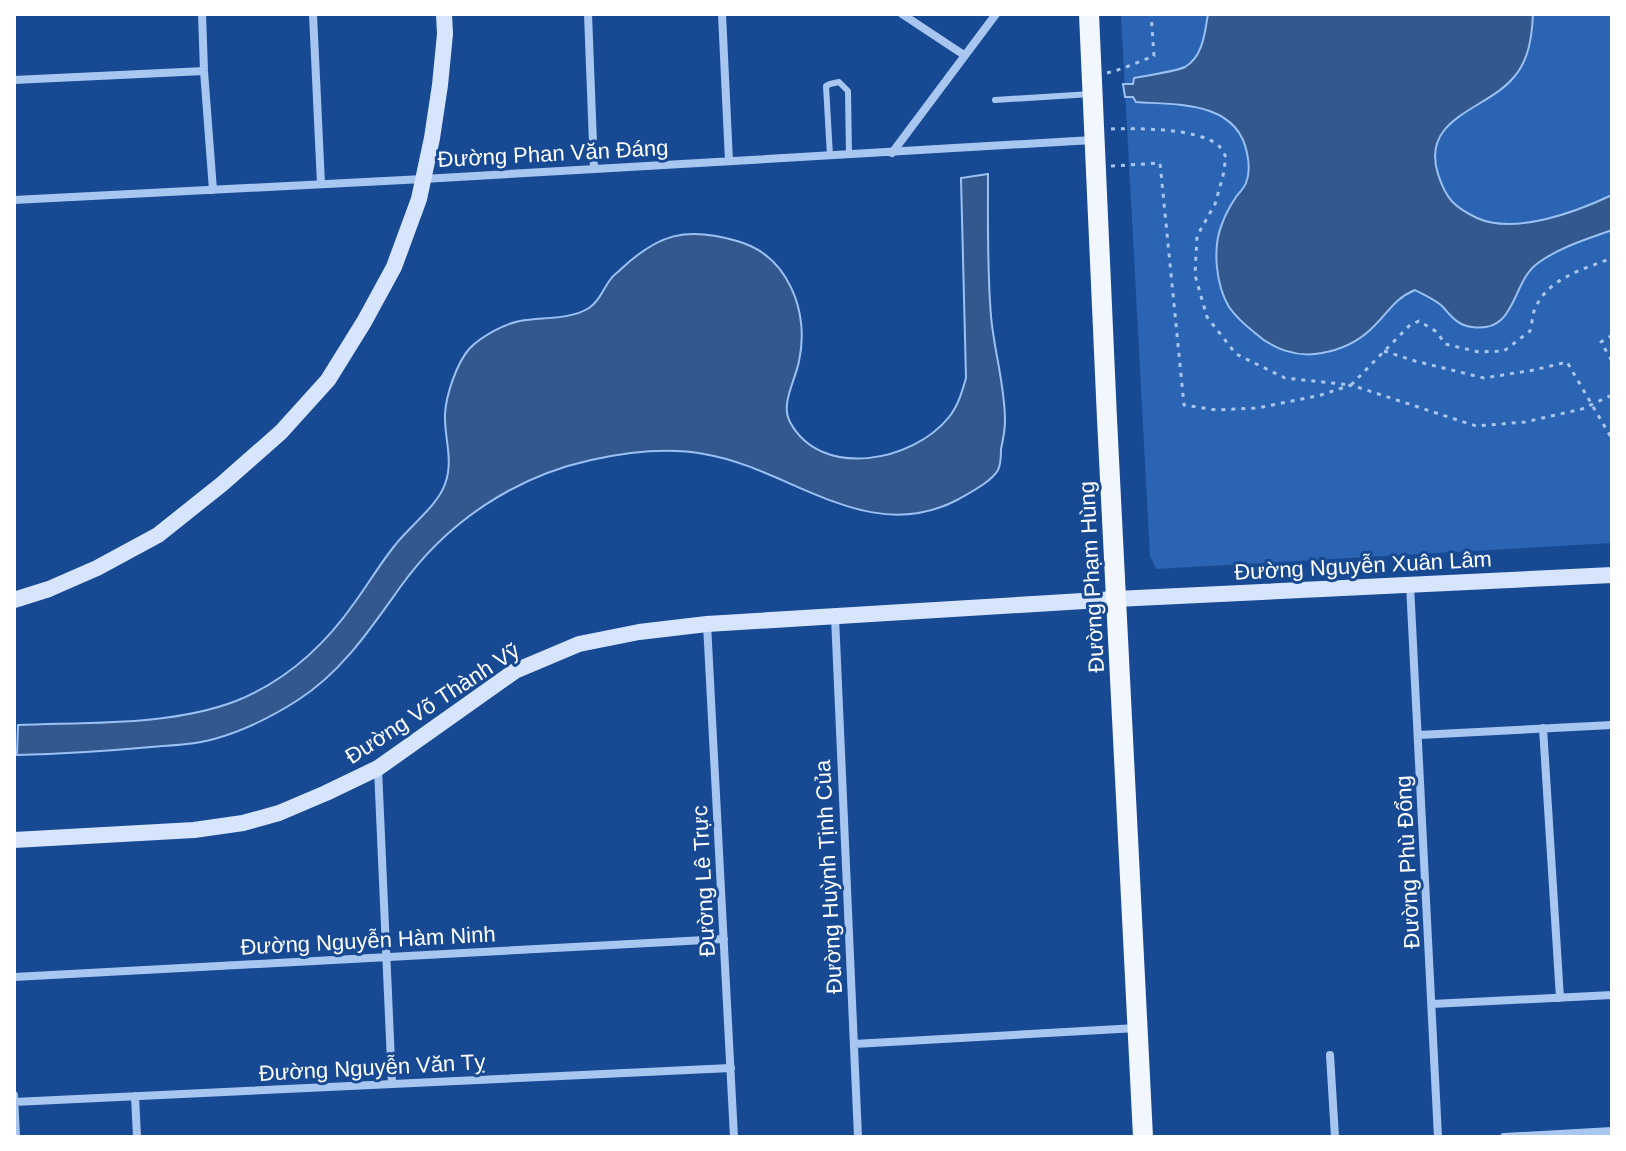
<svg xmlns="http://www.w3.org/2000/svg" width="1626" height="1151" font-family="Helvetica,sans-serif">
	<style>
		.green { fill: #2a64b2 }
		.water { fill: #33588e; stroke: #9bc1f3; stroke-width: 2 }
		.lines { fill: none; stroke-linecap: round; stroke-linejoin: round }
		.path { stroke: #a8c7f0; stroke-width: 3; stroke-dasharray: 4 6; stroke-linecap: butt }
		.lane { stroke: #a8c7f0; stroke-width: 6 }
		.street { stroke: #a8c7f0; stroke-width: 8 }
		.secondary { stroke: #d6e5fb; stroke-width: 16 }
		.primary { stroke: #f2f6ff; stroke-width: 20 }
		.labels { text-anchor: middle; stroke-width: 6; stroke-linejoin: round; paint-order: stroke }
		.street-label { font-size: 22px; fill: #fff; stroke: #184a94 }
	</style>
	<rect width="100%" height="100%" fill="#184a94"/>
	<path class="green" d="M1121,14H1612V543L1156,569L1150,556Z"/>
	<path class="water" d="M1208,14H1533C1532,36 1529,60 1514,77C1487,110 1420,117 1438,174C1446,199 1454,207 1477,218C1515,235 1576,212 1612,195V230C1587,239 1560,247 1538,263C1511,282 1517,334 1472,327C1457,325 1451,316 1442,306C1434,299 1424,295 1415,290C1393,299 1387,315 1370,330C1357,342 1339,350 1322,353C1297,358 1273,349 1255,333C1245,325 1236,317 1229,307C1216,285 1212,248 1222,224C1225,215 1230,206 1236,197C1239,193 1244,188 1246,183C1250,173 1249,162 1247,153C1237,101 1178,105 1136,102L1133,97H1125L1123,84H1133L1134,78C1145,76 1177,71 1185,67C1203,57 1205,32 1208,14Z
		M988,174C988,221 987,269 991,316C994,351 1005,385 1005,421C1005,430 1003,440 1001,449C1001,455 1001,464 998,470C991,482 971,492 959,499C868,548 790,468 704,454C667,447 627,452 591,460C514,477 447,522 401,586C371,628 342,672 298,700C273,716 243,731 214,739C195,745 172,745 151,747C107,751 62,754 17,755L18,725C87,722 171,726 236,701C286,681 325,645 355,602C369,583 381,562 396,544C410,526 438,505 445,484C454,460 444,438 445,414C446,395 457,362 470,348C482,336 504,324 520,321C542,317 570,320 589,308C600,301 603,289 610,280C613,275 617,273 620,270C658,234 686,226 737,241C788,255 810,312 799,361C796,379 780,404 790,422C821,480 913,462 949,417C958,406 962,392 966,378L961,178Z"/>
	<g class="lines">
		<path class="path" d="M1107,73L1121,69L1154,56L1151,14
			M1111,129C1136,128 1200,128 1219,146C1222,149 1224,154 1226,157L1223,176L1215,204L1197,236L1195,275L1207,317L1236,354L1285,378L1351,385L1410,325L1419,321L1437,332L1445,344L1479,352L1504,351L1530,331C1532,325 1532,317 1534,311C1547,278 1582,270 1612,258
			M1111,166L1160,163L1184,405L1217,410L1258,408L1321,395L1351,385L1476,426L1525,422L1582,409L1612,395
			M1612,335L1601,342L1612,361
			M1384,351L1415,361L1484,378L1534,370L1567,362L1612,439"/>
		<path class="lane" d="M995,100L1091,94
			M830,156L826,86L830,84L839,82L848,91L849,155"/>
		<path class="street" d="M202,14L204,71L213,190
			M313,14L321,184
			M588,14L594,169
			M722,14L729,161
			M902,14L964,55
			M14,80L204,71
			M892,153L996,14
			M14,200L423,179L1093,140
			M1410,585L1438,1137
			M835,617L858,1137
			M707,624L734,1137
			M1543,728L1560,998
			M1419,735L1612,725
			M378,769L392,1084
			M14,977L724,939
			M1432,1004L1612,995
			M854,1044L1137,1028
			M1330,1055L1335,1137
			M14,1095L16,1137
			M135,1096L137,1137
			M14,1102L731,1068
			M1504,1137L1612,1131"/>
		<path class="secondary" d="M14,600L49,589L97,568L158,535L222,484L281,432L328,380L364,322L394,267L419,199L432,138L440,85L445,34L444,14
			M14,840L194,830L243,823L279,813L326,793L378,768L515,671L579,644L639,632L707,624L1116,599L1612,575"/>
		<path class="primary" d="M1089,14L1107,419L1143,1137"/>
	</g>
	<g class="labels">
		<g class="street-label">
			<text transform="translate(553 153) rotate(-3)" y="8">Đường Phan Văn Đáng</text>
			<text transform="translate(1363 565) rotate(-3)" y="8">Đường Nguyễn Xuân Lâm</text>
			<text transform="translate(1091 577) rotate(-93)" y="8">Đường Phạm Hùng</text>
			<text transform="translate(432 703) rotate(-33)" y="8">Đường Võ Thành Vỹ</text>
			<text transform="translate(1407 862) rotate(-93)" y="8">Đường Phù Đổng</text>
			<text transform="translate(828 877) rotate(-93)" y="8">Đường Huỳnh Tịnh Của</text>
			<text transform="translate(703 881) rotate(-93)" y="8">Đường Lê Trực</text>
			<text transform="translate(368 940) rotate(-3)" y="8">Đường Nguyễn Hàm Ninh</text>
			<text transform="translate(372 1067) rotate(-3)" y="8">Đường Nguyễn Văn Tỵ</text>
		</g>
	</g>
	<rect width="1626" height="1151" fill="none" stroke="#ffffff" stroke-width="32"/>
</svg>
